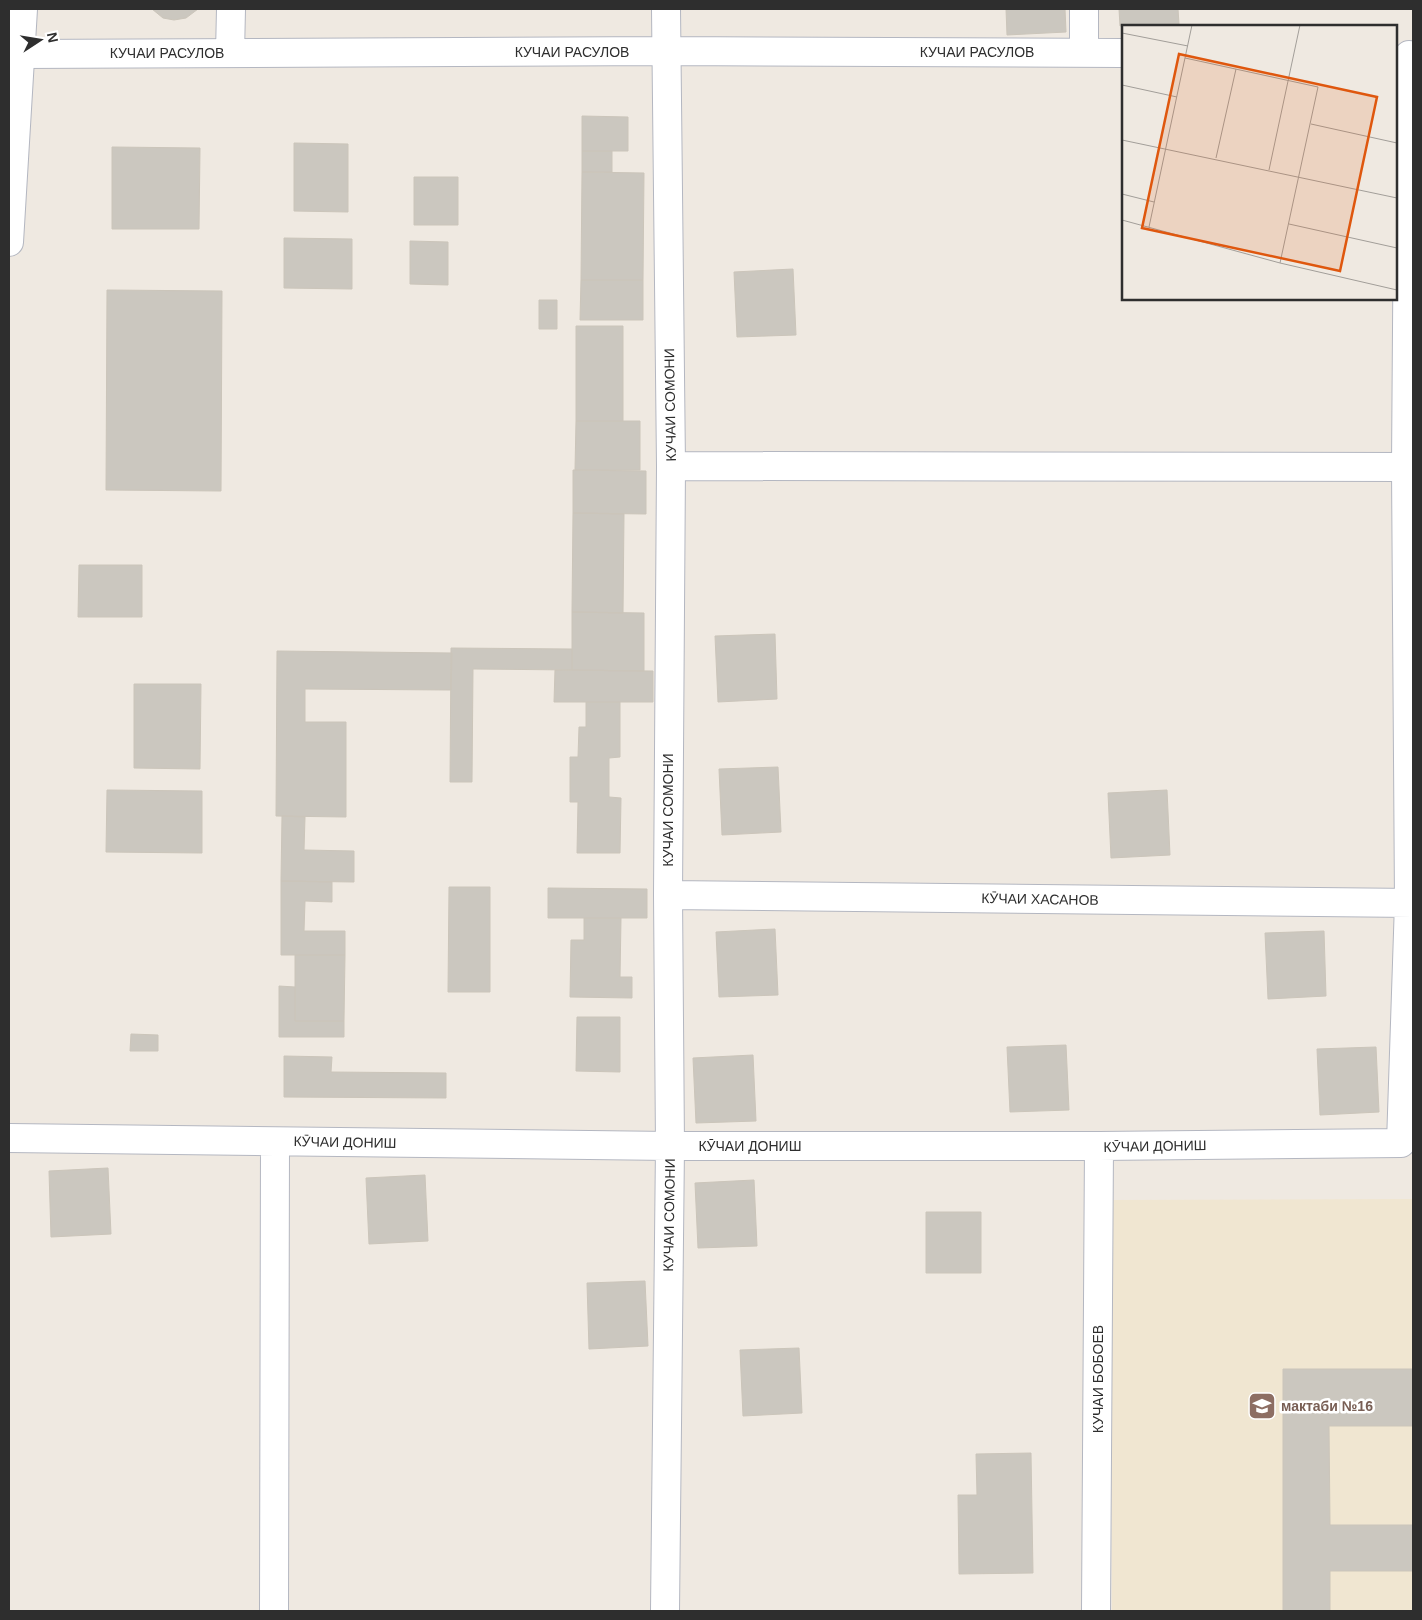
<svg xmlns="http://www.w3.org/2000/svg" width="1422" height="1620" font-family="Helvetica,sans-serif">
	<style>
		.education { fill: #f0e6d1 }
		.building { fill: #cbc7bf; stroke: #cbc5ba }
		.lines { fill: none; stroke-linecap: round; stroke-linejoin: round }
		.minor-casing { stroke: #b4b7c1; stroke-width: 30 }
		.secondary-casing { stroke: #b4b7c1; stroke-width: 30 }
		.minor { stroke: #fff; stroke-width: 28 }
		.secondary { stroke: #fff; stroke-width: 28 }
		.labels { text-anchor: middle; stroke-width: 5; stroke-linejoin: round; paint-order: stroke }
		.street-label { font-size: 14px; fill: #2e2e2e; stroke: #fff }
		.education-label { font-size: 14px; font-weight: bold; fill: #785e54; stroke: #fff; text-anchor: start }
		.inset-road { fill: none; stroke: #a29e99; stroke-width: 1 }
		.view { fill: #df570e; fill-opacity: 0.15; stroke: #df570e; stroke-width: 2.5 }
		.inset-edge { fill: none; stroke: #2e2e2e; stroke-width: 2.5 }
	</style>
	<rect width="100%" height="100%" fill="#efe9e1"/>
	<path class="education" d="M1413,1199V1611H1112L1111,1200Z"/>
	<path class="building" d="M152,9H198L186,18L174,20L163,18Z
		M1006,9H1065L1066,32L1007,35Z
		M1119,9H1178L1179,24L1120,26Z
		M582,116L628,117V151H582Z
		M294,143L348,144V212L294,211Z
		M112,147L200,148L199,229H112Z
		M582,151H612V172H582Z
		M582,172L644,173L643,280H581Z
		M414,177H458V225H414Z
		M284,238L352,239V289L284,288Z
		M410,241L448,242V285L410,284Z
		M793,269L796,335L737,337L734,272Z
		M581,280H643V320H580Z
		M107,290L222,291L221,491L106,490Z
		M539,300H557V329H539Z
		M576,326H623V421H576Z
		M576,421H640V470H575Z
		M573,470L646,471V514L573,513Z
		M573,513L624,514L623,613L572,612Z
		M79,565H142V617H78Z
		M572,612L644,613V671L572,670Z
		M775,634L777,699L718,702L715,636Z
		M451,648L572,649V670L473,669L472,782H450Z
		M277,651L452,653L451,690L305,689V722H346V817L276,816Z
		M555,670L653,671V702H554Z
		M134,684H201L200,769L134,768Z
		M586,702H620V757L609,758V797L621,798L620,853H577L578,802H570V757H578L579,727H586Z
		M778,767L781,832L722,835L719,769Z
		M107,790L202,791V853L106,852Z
		M1167,790L1170,855L1111,858L1108,793Z
		M282,816L305,817L304,850L354,851V882L281,881Z
		M281,881L332,882V902L305,901L304,931H345V955H281Z
		M449,887H490V992H448Z
		M548,888L647,889V918H548Z
		M584,918H621L620,977H632V998L570,997L571,940H584Z
		M775,929L778,995L719,997L716,932Z
		M1324,931L1326,996L1268,999L1265,933Z
		M295,955H345L344,1021H295Z
		M279,986L295,987V1021H344V1037H279Z
		M577,1017H620V1072L576,1071Z
		M131,1034L158,1035V1051H130Z
		M1066,1045L1069,1110L1010,1112L1007,1047Z
		M1376,1047L1379,1112L1320,1115L1317,1049Z
		M753,1055L756,1121L696,1123L693,1058Z
		M284,1056L332,1057L331,1072L446,1073V1098L284,1097Z
		M108,1168L111,1234L51,1237L49,1171Z
		M425,1175L428,1241L369,1244L366,1178Z
		M754,1180L757,1246L698,1248L695,1183Z
		M926,1212H981V1273H926Z
		M645,1281L648,1346L589,1349L587,1283Z
		M799,1348L802,1413L743,1416L740,1350Z
		M1283,1369H1413V1426H1329L1330,1525H1413V1571H1330V1611H1283Z
		M1031,1453L1033,1573L959,1574L958,1495H977L976,1454Z"/>
	<g class="lines">
		<g class="minor-casing">
			<path id="minor" d="M230,53L231,9
				M1084,53V9
				M20,54L667,51L1123,53
				M671,466L1406,467
				M668,895L1413,903
				M9,1138L670,1146H1099L1401,1143L1409,903L1406,467L1409,55
				M274,1611L275,1142
				M665,1611L670,1146L668,895L671,466L666,9
				M1096,1611L1099,1146"/>
		</g>
		<g class="secondary-casing">
			<path id="secondary" d="M9,242L23,9"/>
		</g>
		<use href="#minor" class="minor"/>
		<use href="#secondary" class="secondary"/>
	</g>
	<defs>
		<g id="school-square" transform="scale(1.4375)"><rect x="-9" y="-9" width="18" height="18" rx="4" fill="#8d6e63" stroke="#fff"/><path d="M0-5L7-2L0 1L-7-2ZM-4 1L0 2.5L4 1V4Q0 6-4 4Z" fill="#fff"/></g>
	</defs>
	<g fill-rule="evenodd">
		<use href="#school-square" x="1262" y="1406"/>
	</g>
	<g class="labels">
		<g class="street-label">
			<text x="572" y="57">КУЧАИ РАСУЛОВ</text>
			<text x="977" y="57">КУЧАИ РАСУЛОВ</text>
			<text x="167" y="58">КУЧАИ РАСУЛОВ</text>
			<text transform="translate(670 405) rotate(-91)" y="5">КУЧАИ СОМОНИ</text>
			<text transform="translate(668 810) rotate(-90)" y="5">КУЧАИ СОМОНИ</text>
			<text transform="translate(1040 899) rotate(1)" y="5">КӮЧАИ ХАСАНОВ</text>
			<text transform="translate(345 1142) rotate(1)" y="5">КӮЧАИ ДОНИШ</text>
			<text x="750" y="1151">КӮЧАИ ДОНИШ</text>
			<text transform="translate(1155 1146) rotate(-1)" y="5">КӮЧАИ ДОНИШ</text>
			<text transform="translate(669 1215) rotate(-89)" y="5">КУЧАИ СОМОНИ</text>
			<text transform="translate(1098 1379) rotate(-90)" y="5">КУЧАИ БОБОЕВ</text>
		</g>
		<g class="education-label">
			<text x="1281" y="1411">мактаби №16</text>
		</g>
	</g>
	<g transform="translate(1122 25)">
		<rect width="275" height="275" fill="#efe9e1"/>
		<path class="inset-road" d="M0,8L66,21M63,33L196,62L158,238M0,60L55,72M189,99L275,118M0,115L275,173M94,133L114,44M147,145L178,0M0,169L32,177M0,195L158,238L275,265M167,199L275,223M27,202L70,0"/>
		<path class="view" d="M57,29L255,72L218,246L20,203Z"/>
		<rect width="275" height="275" class="inset-edge"/>
	</g>
	<rect width="1422" height="1620" fill="none" stroke="#2e2e2e" stroke-width="20"/>
	<g transform="translate(40 40) rotate(78)" stroke="#ffffff" stroke-width="4" paint-order="stroke">
	<path d="M0-4L9 19L0 12L-9 19Z" fill="#2e2e2e"/>
	<text y="-8" font-size="14" font-weight="bold" text-anchor="middle" fill="#2e2e2e">N</text>
	</g>
</svg>
